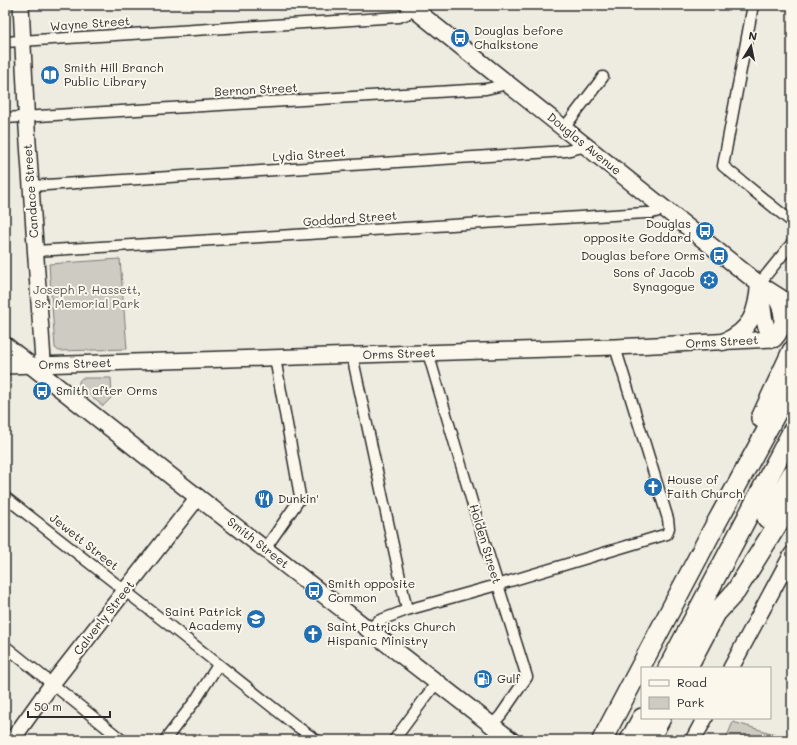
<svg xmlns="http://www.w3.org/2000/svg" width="797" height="745" font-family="Mali,sans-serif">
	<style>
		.green { fill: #cecbc2; stroke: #7c7b76 }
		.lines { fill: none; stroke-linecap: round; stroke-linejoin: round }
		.street-casing { stroke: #2b2b2b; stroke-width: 13 }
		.secondary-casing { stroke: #2b2b2b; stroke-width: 18 }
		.primary-casing { stroke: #2b2b2b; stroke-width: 19 }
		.highway-casing { stroke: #2b2b2b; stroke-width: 22 }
		.street { stroke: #fbf7ec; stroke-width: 10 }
		.secondary { stroke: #fbf7ec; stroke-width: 15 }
		.primary { stroke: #fbf7ec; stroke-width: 16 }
		.highway { stroke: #fbf7ec; stroke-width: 19 }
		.labels { text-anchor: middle; stroke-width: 4; stroke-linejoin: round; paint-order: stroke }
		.street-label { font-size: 12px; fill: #2b2b2b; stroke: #fbf7ec }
		.poi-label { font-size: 12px; fill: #2b2b2b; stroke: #fbf7ec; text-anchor: start }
		.park-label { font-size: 12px; fill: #545351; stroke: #fbf7ec }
	</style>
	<rect width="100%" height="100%" fill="#eeebe0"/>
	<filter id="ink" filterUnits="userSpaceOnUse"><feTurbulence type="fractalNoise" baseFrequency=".025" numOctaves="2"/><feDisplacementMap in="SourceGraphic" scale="8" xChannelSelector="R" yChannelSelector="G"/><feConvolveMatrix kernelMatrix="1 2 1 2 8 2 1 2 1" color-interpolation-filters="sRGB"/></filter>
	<g filter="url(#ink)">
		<path class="green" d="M120,259L127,349L59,351L55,348L49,264Z
			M82,378H111L112,397L103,406L79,386V381Z
			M733,722L792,739V740H724L728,734Z"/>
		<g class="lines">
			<g class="street-casing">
				<path id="street" d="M753,5L723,166L792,222
					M5,42L399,17L407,14L414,9
					M5,118L486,89L499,86L507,82
					M564,128L603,77
					M31,186L566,151L587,146
					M36,251L645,213H652L665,209
					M759,284L792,243
					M428,353L475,512L527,677L501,715L492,725
					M352,355L407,610
					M5,497L165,622L295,725L316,740
					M265,549L272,539L299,500L300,496L275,358
					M369,630L378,621L407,610L497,585L667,534L669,528L668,519L615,347
					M5,646L122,740
					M165,740L195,701L218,665
					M394,740L437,682"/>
			</g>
			<g class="secondary-casing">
				<path id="secondary" d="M21,5L27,128L44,375
					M5,366L615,347L774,339
					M731,668L792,554
					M12,740L52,684L198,497
					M693,740L705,718"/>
			</g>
			<g class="primary-casing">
				<path id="primary" d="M409,5L759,284L792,305
					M772,293C784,306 787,326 774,339
					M761,295C763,310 763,328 774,339
					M723,342C751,331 757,312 759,284
					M5,345L186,488L511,740"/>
			</g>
			<g class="highway-casing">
				<path id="highway" d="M761,418L792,351
					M767,518L792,474
					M668,668L792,432
					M687,668L716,613L736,591L792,501
					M602,740L712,531L792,384
					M630,740L642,718
					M649,740L661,718"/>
			</g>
			<use href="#street" class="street"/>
			<use href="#secondary" class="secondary"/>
			<use href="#primary" class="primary"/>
			<use href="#highway" class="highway"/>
		</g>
	</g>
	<defs>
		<g id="bus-disc" transform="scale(1)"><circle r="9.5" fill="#1f6fb2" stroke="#fbf7ec"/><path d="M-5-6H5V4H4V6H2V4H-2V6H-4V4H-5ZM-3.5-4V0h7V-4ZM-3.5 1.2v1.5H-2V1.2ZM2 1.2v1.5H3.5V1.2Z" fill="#fff"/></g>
		<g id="library-disc" transform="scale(1)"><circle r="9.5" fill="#1f6fb2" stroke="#fbf7ec"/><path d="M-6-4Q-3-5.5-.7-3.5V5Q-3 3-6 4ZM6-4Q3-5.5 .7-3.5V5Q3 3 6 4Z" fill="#fff"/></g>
		<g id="synagogue-disc" transform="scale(1)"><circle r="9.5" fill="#1f6fb2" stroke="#fbf7ec"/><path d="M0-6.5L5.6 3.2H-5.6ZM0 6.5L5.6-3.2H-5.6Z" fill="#fff"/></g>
		<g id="church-disc" transform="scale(1)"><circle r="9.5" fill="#1f6fb2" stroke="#fbf7ec"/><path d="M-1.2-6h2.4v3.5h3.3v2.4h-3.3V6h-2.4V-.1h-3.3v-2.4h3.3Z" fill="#fff"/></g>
		<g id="restaurant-disc" transform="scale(1)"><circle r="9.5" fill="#1f6fb2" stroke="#fbf7ec"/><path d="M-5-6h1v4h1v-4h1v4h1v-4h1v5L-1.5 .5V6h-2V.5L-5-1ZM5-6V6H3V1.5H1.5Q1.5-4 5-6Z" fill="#fff"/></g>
		<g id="school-disc" transform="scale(1)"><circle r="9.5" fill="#1f6fb2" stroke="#fbf7ec"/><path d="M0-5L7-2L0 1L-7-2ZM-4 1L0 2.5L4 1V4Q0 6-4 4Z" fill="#fff"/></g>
		<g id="fuel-disc" transform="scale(1)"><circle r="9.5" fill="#1f6fb2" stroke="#fbf7ec"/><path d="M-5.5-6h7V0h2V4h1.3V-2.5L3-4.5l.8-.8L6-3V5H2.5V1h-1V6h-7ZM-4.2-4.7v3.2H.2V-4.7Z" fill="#fff"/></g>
	</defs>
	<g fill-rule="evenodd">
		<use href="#bus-disc" x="460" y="38"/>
		<use href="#library-disc" x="50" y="75"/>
		<use href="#bus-disc" x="705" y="231"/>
		<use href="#bus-disc" x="719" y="256"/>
		<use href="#synagogue-disc" x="709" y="280"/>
		<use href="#bus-disc" x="42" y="391"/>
		<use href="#church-disc" x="653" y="487"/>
		<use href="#restaurant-disc" x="264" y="499"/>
		<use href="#bus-disc" x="314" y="591"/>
		<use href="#school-disc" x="256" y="619"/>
		<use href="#church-disc" x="313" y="634"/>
		<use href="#fuel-disc" x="483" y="679"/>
	</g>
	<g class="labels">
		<g class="street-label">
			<text transform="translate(90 24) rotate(-4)" y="4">Wayne Street</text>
			<text transform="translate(256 90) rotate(-3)" y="4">Bernon Street</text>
			<text transform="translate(584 144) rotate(39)" y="4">Douglas Avenue</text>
			<text transform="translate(309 155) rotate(-4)" y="4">Lydia Street</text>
			<text transform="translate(31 191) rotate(-94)" y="4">Candace Street</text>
			<text transform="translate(350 219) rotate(-4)" y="4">Goddard Street</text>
			<text transform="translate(722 342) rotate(-3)" y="4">Orms Street</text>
			<text transform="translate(399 354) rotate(-2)" y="4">Orms Street</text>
			<text transform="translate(75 364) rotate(-2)" y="4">Orms Street</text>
			<text transform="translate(84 542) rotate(38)" y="4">Jewett Street</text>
			<text transform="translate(258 543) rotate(38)" y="4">Smith Street</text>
			<text transform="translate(485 544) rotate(73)" y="4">Holden Street</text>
			<text transform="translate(104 618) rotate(-52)" y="4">Calverly Street</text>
		</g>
		<g class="poi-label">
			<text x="474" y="35">Douglas before<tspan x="474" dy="14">Chalkstone</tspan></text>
			<text x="64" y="72">Smith Hill Branch<tspan x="64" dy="14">Public Library</tspan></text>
			<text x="691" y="228" text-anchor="end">Douglas<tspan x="691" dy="14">opposite Goddard</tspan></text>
			<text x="705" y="260" text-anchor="end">Douglas before Orms</text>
			<text x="695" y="277" text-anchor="end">Sons of Jacob<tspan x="695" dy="14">Synagogue</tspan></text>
			<text x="56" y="395">Smith after Orms</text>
			<text x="667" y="484">House of<tspan x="667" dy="14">Faith Church</tspan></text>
			<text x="278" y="503">Dunkin'</text>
			<text x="328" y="588">Smith opposite<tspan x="328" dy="14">Common</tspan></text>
			<text x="242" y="616" text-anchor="end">Saint Patrick<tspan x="242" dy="14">Academy</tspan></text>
			<text x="327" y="631">Saint Patricks Church<tspan x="327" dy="14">Hispanic Ministry</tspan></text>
			<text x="497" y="683">Gulf</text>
		</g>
		<g class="park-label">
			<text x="87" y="294">Joseph P. Hassett,<tspan x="87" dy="14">Sr. Memorial Park</tspan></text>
		</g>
	</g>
	<rect width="797" height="745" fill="none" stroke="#fbf7ec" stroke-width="20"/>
	<rect x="10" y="10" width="777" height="725" fill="none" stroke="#2b2b2b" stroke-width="1.5" filter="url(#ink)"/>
	<rect x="641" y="667" width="130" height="52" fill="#fbf7ec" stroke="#a8a59f"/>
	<rect x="649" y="680" width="20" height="6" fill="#fbf7ec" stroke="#a8a59f"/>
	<text x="677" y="687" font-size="12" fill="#2b2b2b">Road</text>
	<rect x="649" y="697" width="20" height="12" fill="#cecbc2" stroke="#a8a59f"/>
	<text x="677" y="707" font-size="12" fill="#2b2b2b">Park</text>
	<g transform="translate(751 46) rotate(10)" stroke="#fbf7ec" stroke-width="3" paint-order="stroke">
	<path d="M0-3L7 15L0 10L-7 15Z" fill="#2b2b2b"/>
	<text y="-6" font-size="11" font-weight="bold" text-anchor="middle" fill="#2b2b2b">N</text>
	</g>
	<path d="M28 711v6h82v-6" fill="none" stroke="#2b2b2b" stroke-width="2"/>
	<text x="34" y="711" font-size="12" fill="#2b2b2b" stroke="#fbf7ec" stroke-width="3" paint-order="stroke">50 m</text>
</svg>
